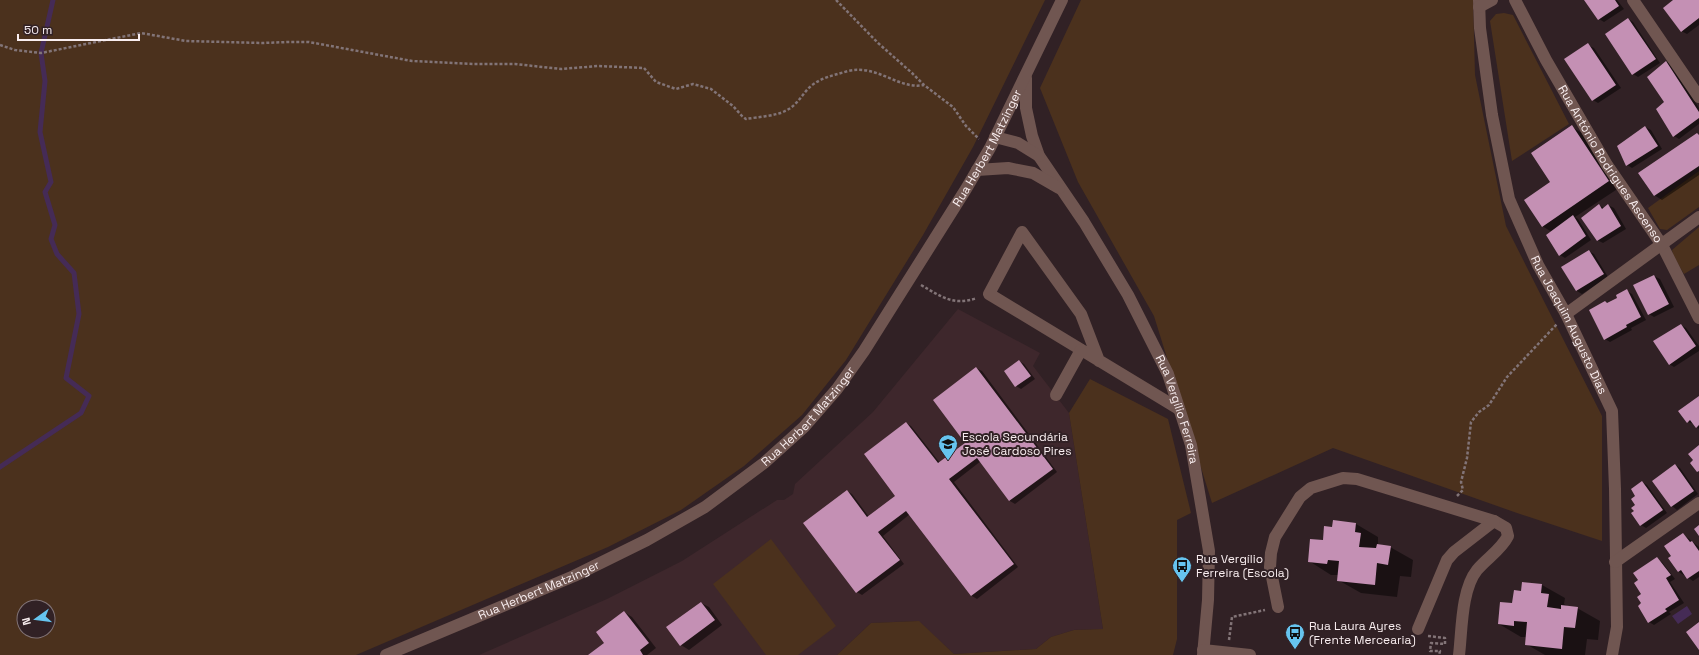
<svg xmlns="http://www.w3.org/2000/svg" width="1699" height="655" font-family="'Space Grotesk',sans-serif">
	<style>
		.built { fill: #3e272c }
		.green { fill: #4b311d; fill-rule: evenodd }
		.water { fill: #452b56 }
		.shadow { fill: #0007 }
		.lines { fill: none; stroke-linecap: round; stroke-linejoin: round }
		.stream { stroke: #452b56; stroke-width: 5 }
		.building { fill: #c490b4 }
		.path { stroke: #827477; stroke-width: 2.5; stroke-dasharray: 3 2; stroke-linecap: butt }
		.minor { stroke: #705651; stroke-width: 12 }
		.labels { text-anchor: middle; stroke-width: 4; stroke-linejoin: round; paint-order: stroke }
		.street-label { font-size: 12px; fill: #f9eef0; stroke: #312125 }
		.poi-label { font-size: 12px; fill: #f9eef0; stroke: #312125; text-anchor: start }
	</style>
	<rect width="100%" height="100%" fill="#312125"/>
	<path class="built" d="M958,309L1040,353L1033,366L1069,413L1103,629L1074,630L1051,637L1036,649L954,654L918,621L871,623L837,655H479L607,599L682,561L777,500H784L793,494L795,484L873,412Z"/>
	<path class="green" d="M0,0H1045L973,147L923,235L846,360L802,415L744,466L681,510L608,547L356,655H0ZM24,607H48V631H24Z
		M1081,0H1473L1475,75L1506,226L1602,416V541L1517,513L1333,448L1212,503L1154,316L1078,182L1040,88Z
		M1504,13L1513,15L1569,124L1512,161L1490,21L1496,14Z
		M1699,171V207L1667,230L1660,229L1648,208Z
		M1699,227V265L1684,274L1673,255L1672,250Z
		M1090,379L1168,419L1191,513L1177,520V639L1173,655H837L871,623L919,621L954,654L1036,649L1051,637L1074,630L1103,629L1069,413Z
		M771,539L836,626L798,655H766L713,584Z"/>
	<path class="water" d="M1687,606L1692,614L1678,624L1672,616Z"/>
	<path class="shadow" d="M1585,0H1617L1624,9L1604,22L1599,19Z
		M1675,0H1699V25L1687,34L1681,31Z
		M1628,19L1633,22L1660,63L1638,77L1633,74L1606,34Z
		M1588,45L1594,48L1621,88L1598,103L1593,100Z
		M1667,62L1672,65L1699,108V124L1679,139L1674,136L1665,102Z
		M1572,127L1582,133L1619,188L1575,217L1578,219L1591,240L1565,258L1560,255L1552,232L1542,226L1552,183Z
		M1645,127L1651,130L1662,149L1632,168L1627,165Z
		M1697,134L1699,135V175L1662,200L1654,195Z
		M1599,205L1604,208L1608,205L1614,208L1626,229L1603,243L1597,240Z
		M1589,251L1594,254L1608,277L1582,294L1577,291L1562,268Z
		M1654,276L1660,279L1674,307L1654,317L1649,314Z
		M1627,291L1632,294L1646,320L1631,328L1632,330L1610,342L1605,339L1608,304L1619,298Z
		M1681,325L1686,328L1699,346V351L1674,367L1669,364Z
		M1019,361L1024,364L1035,379L1021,389L1016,386L1005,371Z
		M976,368L982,371L1057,472L1015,504L1010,501L981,461L954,482L1018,567L977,599L972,596L910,514L883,536L904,564L862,595L857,592L805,523L847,491L852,494L869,517L897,496L906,423L911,426L940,463L967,443Z
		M1699,397V429L1694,424L1688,422Z
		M1675,465L1680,468L1698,494L1677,510L1672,506Z
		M1642,482L1647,485L1667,513L1646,528L1641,525L1635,512L1636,496Z
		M1356,524L1378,537V544L1390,547L1413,560L1411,577L1400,576L1397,597L1361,593L1338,580V575H1331L1309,561L1333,529Z
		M1683,534L1699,547V577L1693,581L1679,572L1669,558L1672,556Z
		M1657,559L1662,562L1675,579L1670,582L1684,603L1669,612L1671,614L1654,625L1649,622L1643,603L1642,595Z
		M1523,583L1542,585L1565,598L1564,604L1570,608H1577L1600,621L1598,640L1587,639L1585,655H1545L1526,644L1527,637H1521L1499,624L1522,592Z
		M701,603L709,607L722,625L689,650L681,645Z
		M624,612L632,617L656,648L647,655H590L605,644Z"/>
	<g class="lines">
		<path class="stream" d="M0,467L81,413L89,396L66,378L79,314L74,273L57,254L51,239L55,225L45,192L51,182L40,132L45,81L41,53L53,0"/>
	</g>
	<path class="building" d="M1584,0H1615L1619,6L1598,20Z
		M1673,0H1699V18L1681,32L1663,8Z
		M1628,18L1656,59L1632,75L1605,34Z
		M1588,43L1616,85L1592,101L1564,59Z
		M1666,61L1699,112V118L1673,137L1656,109L1664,102L1647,77Z
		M1572,125L1609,181L1542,227L1524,200L1550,182L1531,153Z
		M1645,126L1658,146L1626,166L1617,146Z
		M1697,133L1699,135V166L1654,196L1638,173Z
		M1599,204L1602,209L1608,204L1621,226L1597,241L1581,218Z
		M1573,215L1586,236L1559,256L1546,235Z
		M1589,250L1604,274L1576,291L1561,267Z
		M1654,275L1669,304L1648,315L1633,285Z
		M1627,289L1641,317L1626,325L1627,327L1604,340L1589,310L1605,301L1607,303L1617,298L1616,295Z
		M1681,324L1696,346L1669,365L1653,341Z
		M1019,360L1031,376L1015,387L1004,371Z
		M976,367L1053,469L1009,501L977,458L949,479L1014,564L971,596L906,511L878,532L900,560L856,593L803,523L847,490L867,517L895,496L864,454L906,422L938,463L965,443L933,400Z
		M1699,396V425L1696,428L1690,420L1687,423L1678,411Z
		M1699,445V471L1697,472L1690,463L1693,460L1688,454Z
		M1675,464L1694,491L1671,507L1652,481Z
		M1642,481L1663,510L1640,526L1631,513L1634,511L1631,508L1635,505L1631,499L1635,496L1631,489Z
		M1333,520L1356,523L1355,532L1361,533L1359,547L1376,548L1377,544L1391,546L1388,565L1377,563L1375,585L1337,581L1339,561L1328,560L1327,564L1308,562L1310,539L1323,540L1324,526L1332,527Z
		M1699,525V536L1694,529Z
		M1683,533L1690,542L1692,541L1699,551V571L1687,579L1681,570L1678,572L1668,558L1671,556L1664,546Z
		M1657,557L1671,575L1666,578L1679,600L1665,609L1667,611L1648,623L1638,606L1641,603L1637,597L1641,594L1634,583L1638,580L1633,573Z
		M1522,582L1542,584L1541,593L1549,594L1547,607L1561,609V605L1578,607L1575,628L1564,627L1562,649L1525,645L1527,622L1514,621V626L1498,624L1500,602L1512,603L1514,590L1521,591Z
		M701,602L715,620L680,646L666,627Z
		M624,611L649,643L640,650L643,655H588L604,643L596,632Z
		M1699,622V650L1686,632Z"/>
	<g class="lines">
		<path class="path" d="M836,0L878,43L912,73L924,85L953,107L966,126L979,139
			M0,45L15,50L41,53L141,33L186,41L263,43L288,42H309L412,61L473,64H515L561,69L598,66L644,68L656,82L676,89L693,84L711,89L733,106L742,116L746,119C757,117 776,116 785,111C797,106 802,94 811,86C822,77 835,75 848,71C878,64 898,90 924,85
			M921,285C942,297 953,306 977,298
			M1457,496L1463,490L1461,482L1467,458L1471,422L1479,412L1489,405L1507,377L1557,324
			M1428,636L1445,638V644L1431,643L1430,651H1440L1439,655
			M1229,640L1232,617L1265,610"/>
		<g class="minor">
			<path id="s1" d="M1479,0L1480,28L1492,115L1509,199L1538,265L1566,314L1612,411L1615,489L1617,627L1612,655"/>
			<path id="s2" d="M1515,0L1546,60L1607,165L1662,245L1699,318"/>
			<path d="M1633,0L1699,97"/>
			<path d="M1479,7L1492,0"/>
			<path id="s3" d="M1026,78V108L1032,136L1039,156L1084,222L1128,295L1168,374L1191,445L1209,551L1208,600L1203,655"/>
			<path d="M995,137L1018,143L1039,156"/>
			<path d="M977,170L1008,168L1033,173L1059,188"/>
			<path d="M1566,314L1699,217"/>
			<path d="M1099,361L1081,314L1022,232L989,294L1179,409"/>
			<path d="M1056,395L1081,350"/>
			<path d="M1615,562L1699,503"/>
			<path d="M1278,607L1270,567L1271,553L1275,537L1300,497L1311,488L1343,478L1357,479L1494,521L1506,528L1508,536C1501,550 1487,558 1477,570C1461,590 1462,631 1459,655"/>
			<path d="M1418,629L1447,560L1454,552L1494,521"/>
			<path d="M1203,650L1250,655"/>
			<path id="s4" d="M386,655L574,576L647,540L705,507L764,463L804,427L837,389L864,351L966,189L990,148L1062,0"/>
		</g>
	</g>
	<defs>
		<g id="school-pin" transform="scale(1)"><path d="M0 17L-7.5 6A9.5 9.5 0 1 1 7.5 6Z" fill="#66c4ef" stroke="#312125"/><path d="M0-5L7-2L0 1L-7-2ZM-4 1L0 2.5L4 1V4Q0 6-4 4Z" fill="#111"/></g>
		<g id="bus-pin" transform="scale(1)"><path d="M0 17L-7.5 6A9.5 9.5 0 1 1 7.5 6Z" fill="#66c4ef" stroke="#312125"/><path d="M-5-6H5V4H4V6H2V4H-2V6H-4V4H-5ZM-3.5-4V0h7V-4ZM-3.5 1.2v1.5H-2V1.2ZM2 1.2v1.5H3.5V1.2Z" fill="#111"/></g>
	</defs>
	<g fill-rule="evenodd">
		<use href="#school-pin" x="948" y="444"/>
		<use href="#bus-pin" x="1182" y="566"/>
		<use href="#bus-pin" x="1295" y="633"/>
	</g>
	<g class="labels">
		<g class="street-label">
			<text dy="4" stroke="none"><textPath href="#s4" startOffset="814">Rua Herbert Matzinger</textPath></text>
			<text dy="4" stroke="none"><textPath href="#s2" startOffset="190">Rua António Rodrigues Ascenso</textPath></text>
			<text dy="4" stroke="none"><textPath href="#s1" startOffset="341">Rua Joaquim Augusto Dias</textPath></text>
			<text dy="4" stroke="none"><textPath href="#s3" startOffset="370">Rua Vergílio Ferreira</textPath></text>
			<text dy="4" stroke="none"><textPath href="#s4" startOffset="490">Rua Herbert Matzinger</textPath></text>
			<text dy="4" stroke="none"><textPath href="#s4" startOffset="166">Rua Herbert Matzinger</textPath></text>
		</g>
		<g class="poi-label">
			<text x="962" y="441">Escola Secundária<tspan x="962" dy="14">José Cardoso Pires</tspan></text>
			<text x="1196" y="563">Rua Vergílio<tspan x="1196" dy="14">Ferreira (Escola)</tspan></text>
			<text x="1309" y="630">Rua Laura Ayres<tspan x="1309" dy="14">(Frente Mercearia)</tspan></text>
		</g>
	</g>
	<g transform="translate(36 619) rotate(256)"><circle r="19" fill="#312125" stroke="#817376"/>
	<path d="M0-3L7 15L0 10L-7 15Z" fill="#66c4ef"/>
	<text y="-6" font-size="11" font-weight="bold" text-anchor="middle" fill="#f9eef0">N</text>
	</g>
	<path d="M18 34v6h121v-6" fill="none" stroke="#f9eef0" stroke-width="2"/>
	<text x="24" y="34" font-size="12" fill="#f9eef0" stroke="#312125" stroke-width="3" paint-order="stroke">50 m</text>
</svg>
